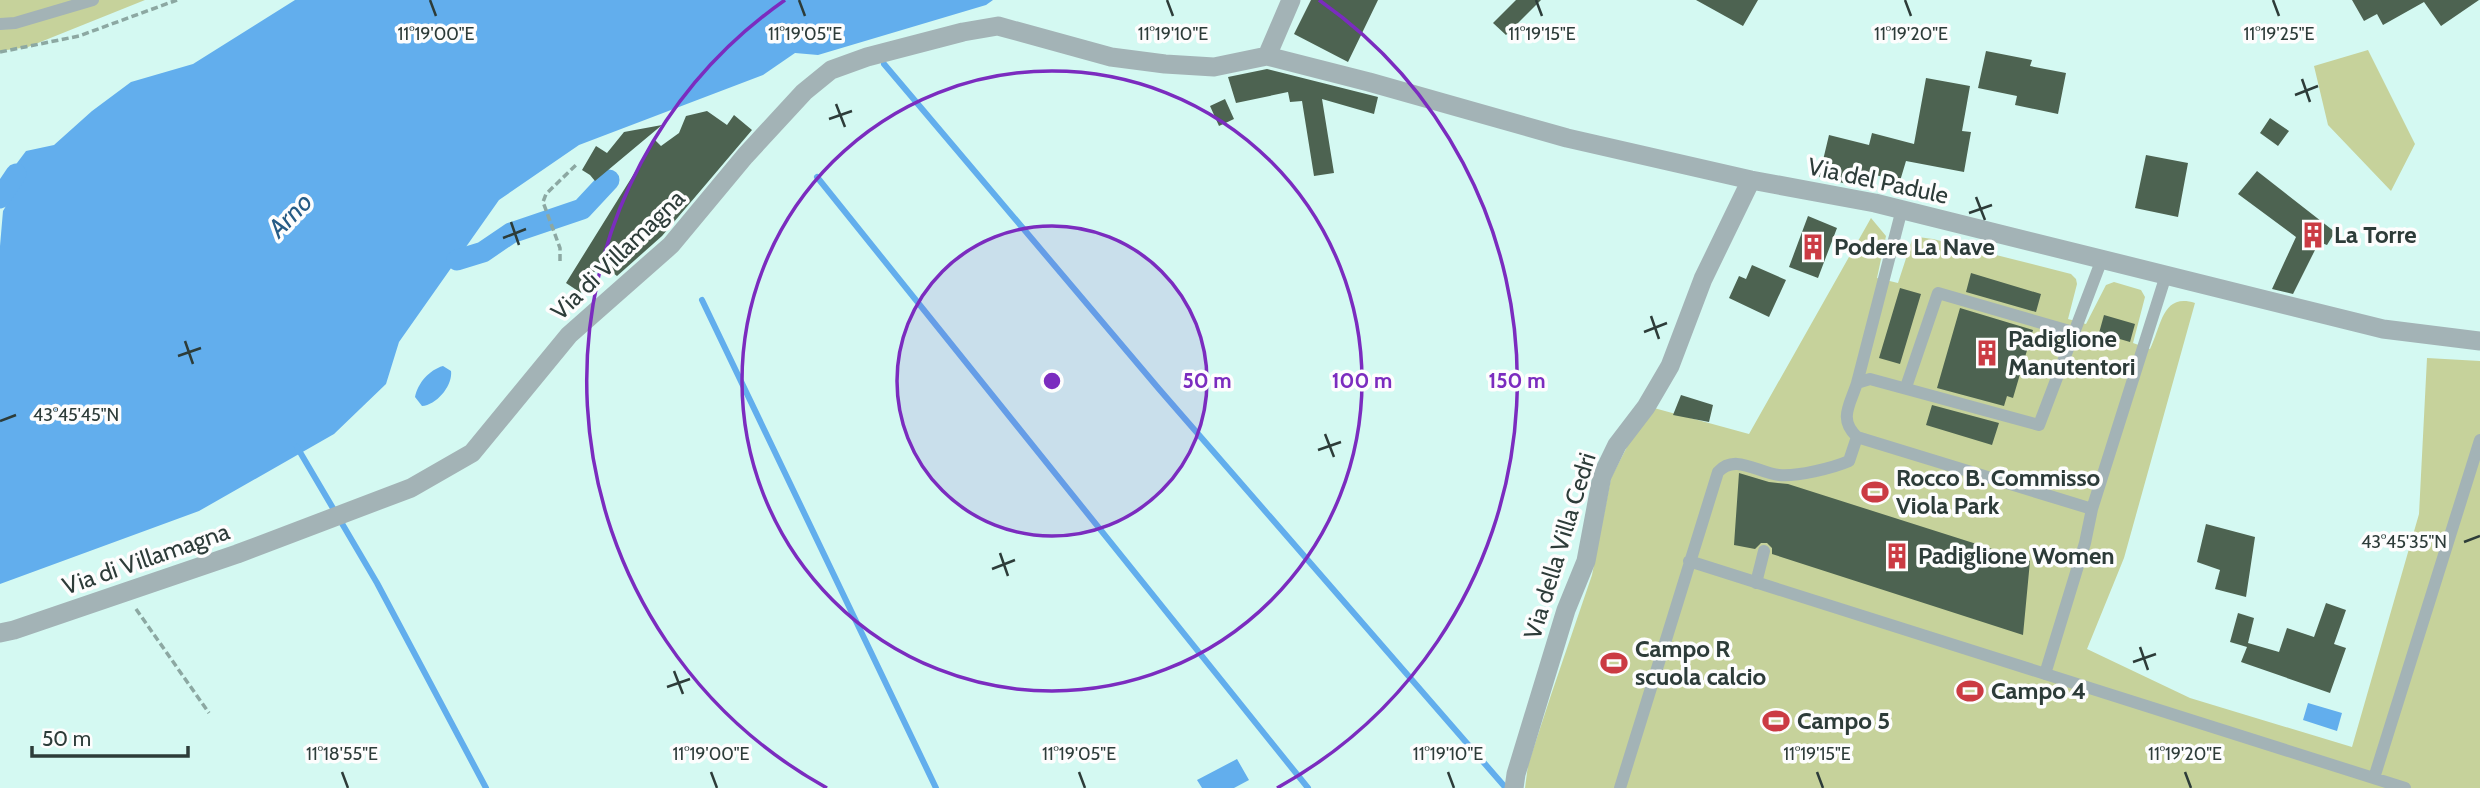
<svg xmlns="http://www.w3.org/2000/svg" width="2480" height="788" font-family="Cabin,sans-serif">
	<style>
		.green { fill: #c6d29b }
		.water { fill: #62aeed }
		.lines { fill: none; stroke-linecap: round; stroke-linejoin: round }
		.stream { stroke: #62aeed; stroke-width: 6 }
		.canal { stroke: #62aeed; stroke-width: 21 }
		.building { fill: #4d6351 }
		.path { stroke: #8ca8a2; stroke-width: 3.5; stroke-dasharray: 7 3.5; stroke-linecap: butt }
		.service { stroke: #a3b3b6; stroke-width: 12 }
		.minor { stroke: #a3b3b6; stroke-width: 19 }
		.ticks { fill: none; stroke: #2d3c39; stroke-width: 2.5 }
		.ring { fill: none; stroke: #7b2cbf; stroke-width: 3.5 }
		.labels { text-anchor: middle; stroke-width: 7; stroke-linejoin: round; paint-order: stroke }
		.street-label { font-size: 24px; fill: #2d3c39; stroke: #fdfdfd }
		.poi-label { font-size: 24px; font-weight: bold; fill: #2d3c39; stroke: #fdfdfd; text-anchor: start }
		.water-label { font-size: 26px; font-style: italic; fill: #255b85; stroke: #fdfdfd }
		.ticks-label { font-size: 18px; text-anchor: middle; fill: #2d3c39; stroke: #fdfdfd; stroke-width: 7; stroke-linejoin: round; paint-order: stroke }
		.centre { fill: #7b2cbf; stroke: #fdfdfd; stroke-width: 3.5 }
		.ring-label { font-size: 21px; text-anchor: middle; font-weight: bold; fill: #7b2cbf; stroke: #fdfdfd; stroke-width: 7; stroke-linejoin: round; paint-order: stroke }
	</style>
	<rect width="100%" height="100%" fill="#d4f9f2"/>
	<path class="green" d="M0,0H145L28,47L0,51Z
		M2368,50L2415,144L2391,191L2328,125L2314,66Z
		M1871,218L1886,236L1877,278L1898,283L1912,240L1918,237L1933,239L2071,274L2076,279L2077,284L2068,319L2086,324L2106,285L2114,282L2141,290L2145,297L2133,343L2150,349C2162,325 2162,293 2195,303L2124,558L2087,649L2190,698L2352,747L2419,514L2427,358L2480,361V788H1525L1528,765L1551,695L1592,575L1611,478L1631,439L1654,408L1749,434Z"/>
	<path class="water" d="M295,0H993L986,5L818,55L795,53L763,75L579,145L499,200L399,342L386,384L334,434L199,511L0,584V246L3,211L23,178L11,171L26,151L54,145L92,111L131,82L193,64Z
		M443,366L451,371C453,385 437,405 422,406L415,397C418,383 429,370 443,366Z
		M2308,703L2342,713L2337,731L2303,720Z
		M1237,759L1249,780L1234,788H1202L1197,780Z"/>
	<g class="lines">
		<path class="stream" d="M884,64L1159,389L1505,787
			M817,177L1308,788
			M702,300L936,788
			M297,447L377,583L486,788"/>
		<path class="canal" d="M0,198L16,174
			M457,260L483,252L511,233L582,209L609,180"/>
	</g>
	<path class="building" d="M1311,0H1378L1348,62L1294,34Z
		M1516,0H1541L1506,35L1493,23Z
		M1696,0H1758L1743,26Z
		M2352,0H2479L2441,26L2424,2L2383,25L2377,14L2364,21Z
		M1986,51L2032,60L2030,66L2066,73L2058,114L2015,105L2017,96L1978,88Z
		M1267,69L1378,97L1374,114L1322,99L1334,173L1314,176L1302,101L1290,102L1288,92L1236,103L1228,77Z
		M1926,78L1970,86L1962,131L1971,132L1964,172L1906,161L1900,181L1863,172L1859,187L1819,177L1829,135L1869,145L1872,133L1914,144Z
		M1225,99L1234,119L1219,126L1210,106Z
		M707,111L727,125L734,115L752,130L662,236L617,276L600,263L581,293L566,283L655,140L661,146L679,133L686,116Z
		M2270,118L2289,131L2278,146L2260,133Z
		M662,125L595,181L590,175L582,170L596,146L607,153L624,132Z
		M2146,155L2188,163L2178,217L2135,208Z
		M2257,171L2335,232L2327,245L2319,242L2293,294L2272,289L2296,237L2238,194Z
		M1808,216L1837,228L1818,278L1789,267Z
		M1752,265L1786,280L1769,317L1729,298L1739,276L1746,279Z
		M1971,273L2041,294L2036,312L1966,292Z
		M1900,288L1921,294L1900,364L1879,358Z
		M1960,308L2033,330L2013,398L2007,396L2004,406L1937,388Z
		M2104,315L2135,324L2130,342L2099,333Z
		M1681,395L1713,405L1709,422L1673,415Z
		M1932,405L1999,423L1992,445L1926,425Z
		M1739,473L1769,482L1788,484L2030,561L2023,635L1772,554V548L1767,543H1761L1755,549L1734,545Z
		M2206,524L2255,537L2246,597L2215,589L2220,570L2197,562Z
		M2326,603L2346,610L2334,644L2346,648L2330,693L2241,662L2247,647L2230,642L2238,613L2254,618L2248,643L2279,652L2287,628L2314,637Z"/>
	<g class="lines">
		<path class="path" d="M0,52L79,36L177,0
			M560,261V248L543,202L546,194L577,164
			M136,609L209,713"/>
		<path class="service" d="M0,24L15,23L93,0
			M1857,383L1902,209
			M1906,387L1938,293L2073,332
			M1857,437C1838,419 1850,405 1857,383L1870,379L2039,425L2102,259
			M1689,561L2405,788
			M1756,583L1764,551
			M2045,674L2085,543L2092,509
			M2374,778L2480,440
			M1620,788L1718,472C1735,453 1758,473 1779,475C1796,477 1833,468 1849,461L1857,437L2092,509L2166,275"/>
		<path class="minor" d="M1267,56L1291,0
			M0,633L14,630L237,554L411,488L472,453L569,335L671,245L745,156L804,92L831,70L867,57L963,32L998,26L1111,57L1165,64L1214,67L1267,56L1369,82L1567,138L1751,180L1875,203L2383,329L2480,341
			M1514,788L1516,774L1566,610L1586,561L1602,476L1617,445L1646,407L1670,366L1703,279L1751,180"/>
	</g>
	<path class="ticks" d="M430,0L436,16M799,0L805,16M1167,0L1173,16M1536,0L1542,16M1905,0L1911,16M2273,0L2279,16M2302,79L2310,102M2295,95L2318,86M836,104L845,127M829,119L852,111M1976,197L1985,220M1969,213L1992,205M511,222L519,245M503,238L526,229M1651,316L1659,339M1644,332L1667,323M185,341L193,364M178,356L201,348M0,421L16,415M1325,434L1334,457M1318,450L1341,442M2464,542L2480,536M1000,553L1008,576M992,569L1015,560M2140,647L2148,670M2133,662L2156,654M674,671L683,694M667,687L690,679M342,772L348,788M711,772L717,788M1079,772L1085,788M1448,772L1454,788M1817,772L1823,788M2185,772L2191,788"/>
	<circle cx="1052" cy="381" r="155" fill="#7b2cbf" fill-opacity=".12"/>
	<g class="ring">
		<circle cx="1052" cy="381" r="155"/>
		<circle cx="1052" cy="381" r="310"/>
		<path d="M827 788A465 465 0 0 1 785 0M1319 0A465 465 0 0 1 1277 788"/>
	</g>
	<defs>
		<g id="building-bare" transform="scale(2.1)"><path d="M-4-6H4V6H1V3H-1V6H-4ZM-2.5-4.3h1.7v1.8h-1.7ZM.8-4.3h1.7v1.8H.8ZM-2.5-1h1.7V.8h-1.7ZM.8-1h1.7V.8H.8Z" fill="#cb3b43" stroke="#fdfdfd" stroke-width="2.5" paint-order="stroke"/></g>
		<g id="stadium-bare" transform="scale(2.1)"><path d="M0-5a6.5 5 0 1 0 0 10a6.5 5 0 1 0 0-10ZM-3.5-1.8h7v3.6h-7Z" fill="#cb3b43" stroke="#fdfdfd" stroke-width="2.5" paint-order="stroke"/></g>
	</defs>
	<g fill-rule="evenodd">
		<use href="#building-bare" x="2313" y="235"/>
		<use href="#building-bare" x="1813" y="247"/>
		<use href="#building-bare" x="1987" y="353"/>
		<use href="#stadium-bare" x="1875" y="492"/>
		<use href="#building-bare" x="1897" y="556"/>
		<use href="#stadium-bare" x="1614" y="663"/>
		<use href="#stadium-bare" x="1970" y="691"/>
		<use href="#stadium-bare" x="1776" y="721"/>
	</g>
	<g class="labels">
		<g class="street-label">
			<text transform="translate(1878 181) rotate(12)" y="8">Via del Padule</text>
			<text transform="translate(618 255) rotate(-44)" y="8">Via di Villamagna</text>
			<text transform="translate(1560 546) rotate(-73)" y="8">Via della Villa Cedri</text>
			<text transform="translate(146 559) rotate(-19)" y="8">Via di Villamagna</text>
		</g>
		<g class="poi-label">
			<text x="2334" y="243">La Torre</text>
			<text x="1834" y="255">Podere La Nave</text>
			<text x="2008" y="347">Padiglione<tspan x="2008" dy="28">Manutentori</tspan></text>
			<text x="1896" y="486">Rocco B. Commisso<tspan x="1896" dy="28">Viola Park</tspan></text>
			<text x="1918" y="564">Padiglione Women</text>
			<text x="1635" y="657">Campo R<tspan x="1635" dy="28">scuola calcio</tspan></text>
			<text x="1991" y="699">Campo 4</text>
			<text x="1797" y="729">Campo 5</text>
		</g>
		<g class="water-label">
			<text transform="translate(290 215) rotate(-46)" y="9">Arno</text>
		</g>
	</g>
	<g class="ticks-label">
		<text x="436" y="40">11°19'00"E</text>
		<text x="805" y="40">11°19'05"E</text>
		<text x="1173" y="40">11°19'10"E</text>
		<text x="1542" y="40">11°19'15"E</text>
		<text x="1911" y="40">11°19'20"E</text>
		<text x="2279" y="40">11°19'25"E</text>
		<text x="76" y="421">43°45'45"N</text>
		<text x="2404" y="548">43°45'35"N</text>
		<text x="342" y="760">11°18'55"E</text>
		<text x="711" y="760">11°19'00"E</text>
		<text x="1079" y="760">11°19'05"E</text>
		<text x="1448" y="760">11°19'10"E</text>
		<text x="1817" y="760">11°19'15"E</text>
		<text x="2185" y="760">11°19'20"E</text>
	</g>
	<circle cx="1052" cy="381" r="10" class="centre"/>
	<g class="ring-label">
		<text x="1207" y="388">50 m</text>
		<text x="1362" y="388">100 m</text>
		<text x="1517" y="388">150 m</text>
	</g>
	<path d="M32 746v10h156v-10" fill="none" stroke="#2d3c39" stroke-width="3.5"/>
	<text x="42" y="746" font-size="21" fill="#2d3c39" stroke="#fdfdfd" stroke-width="5" paint-order="stroke">50 m</text>
</svg>
